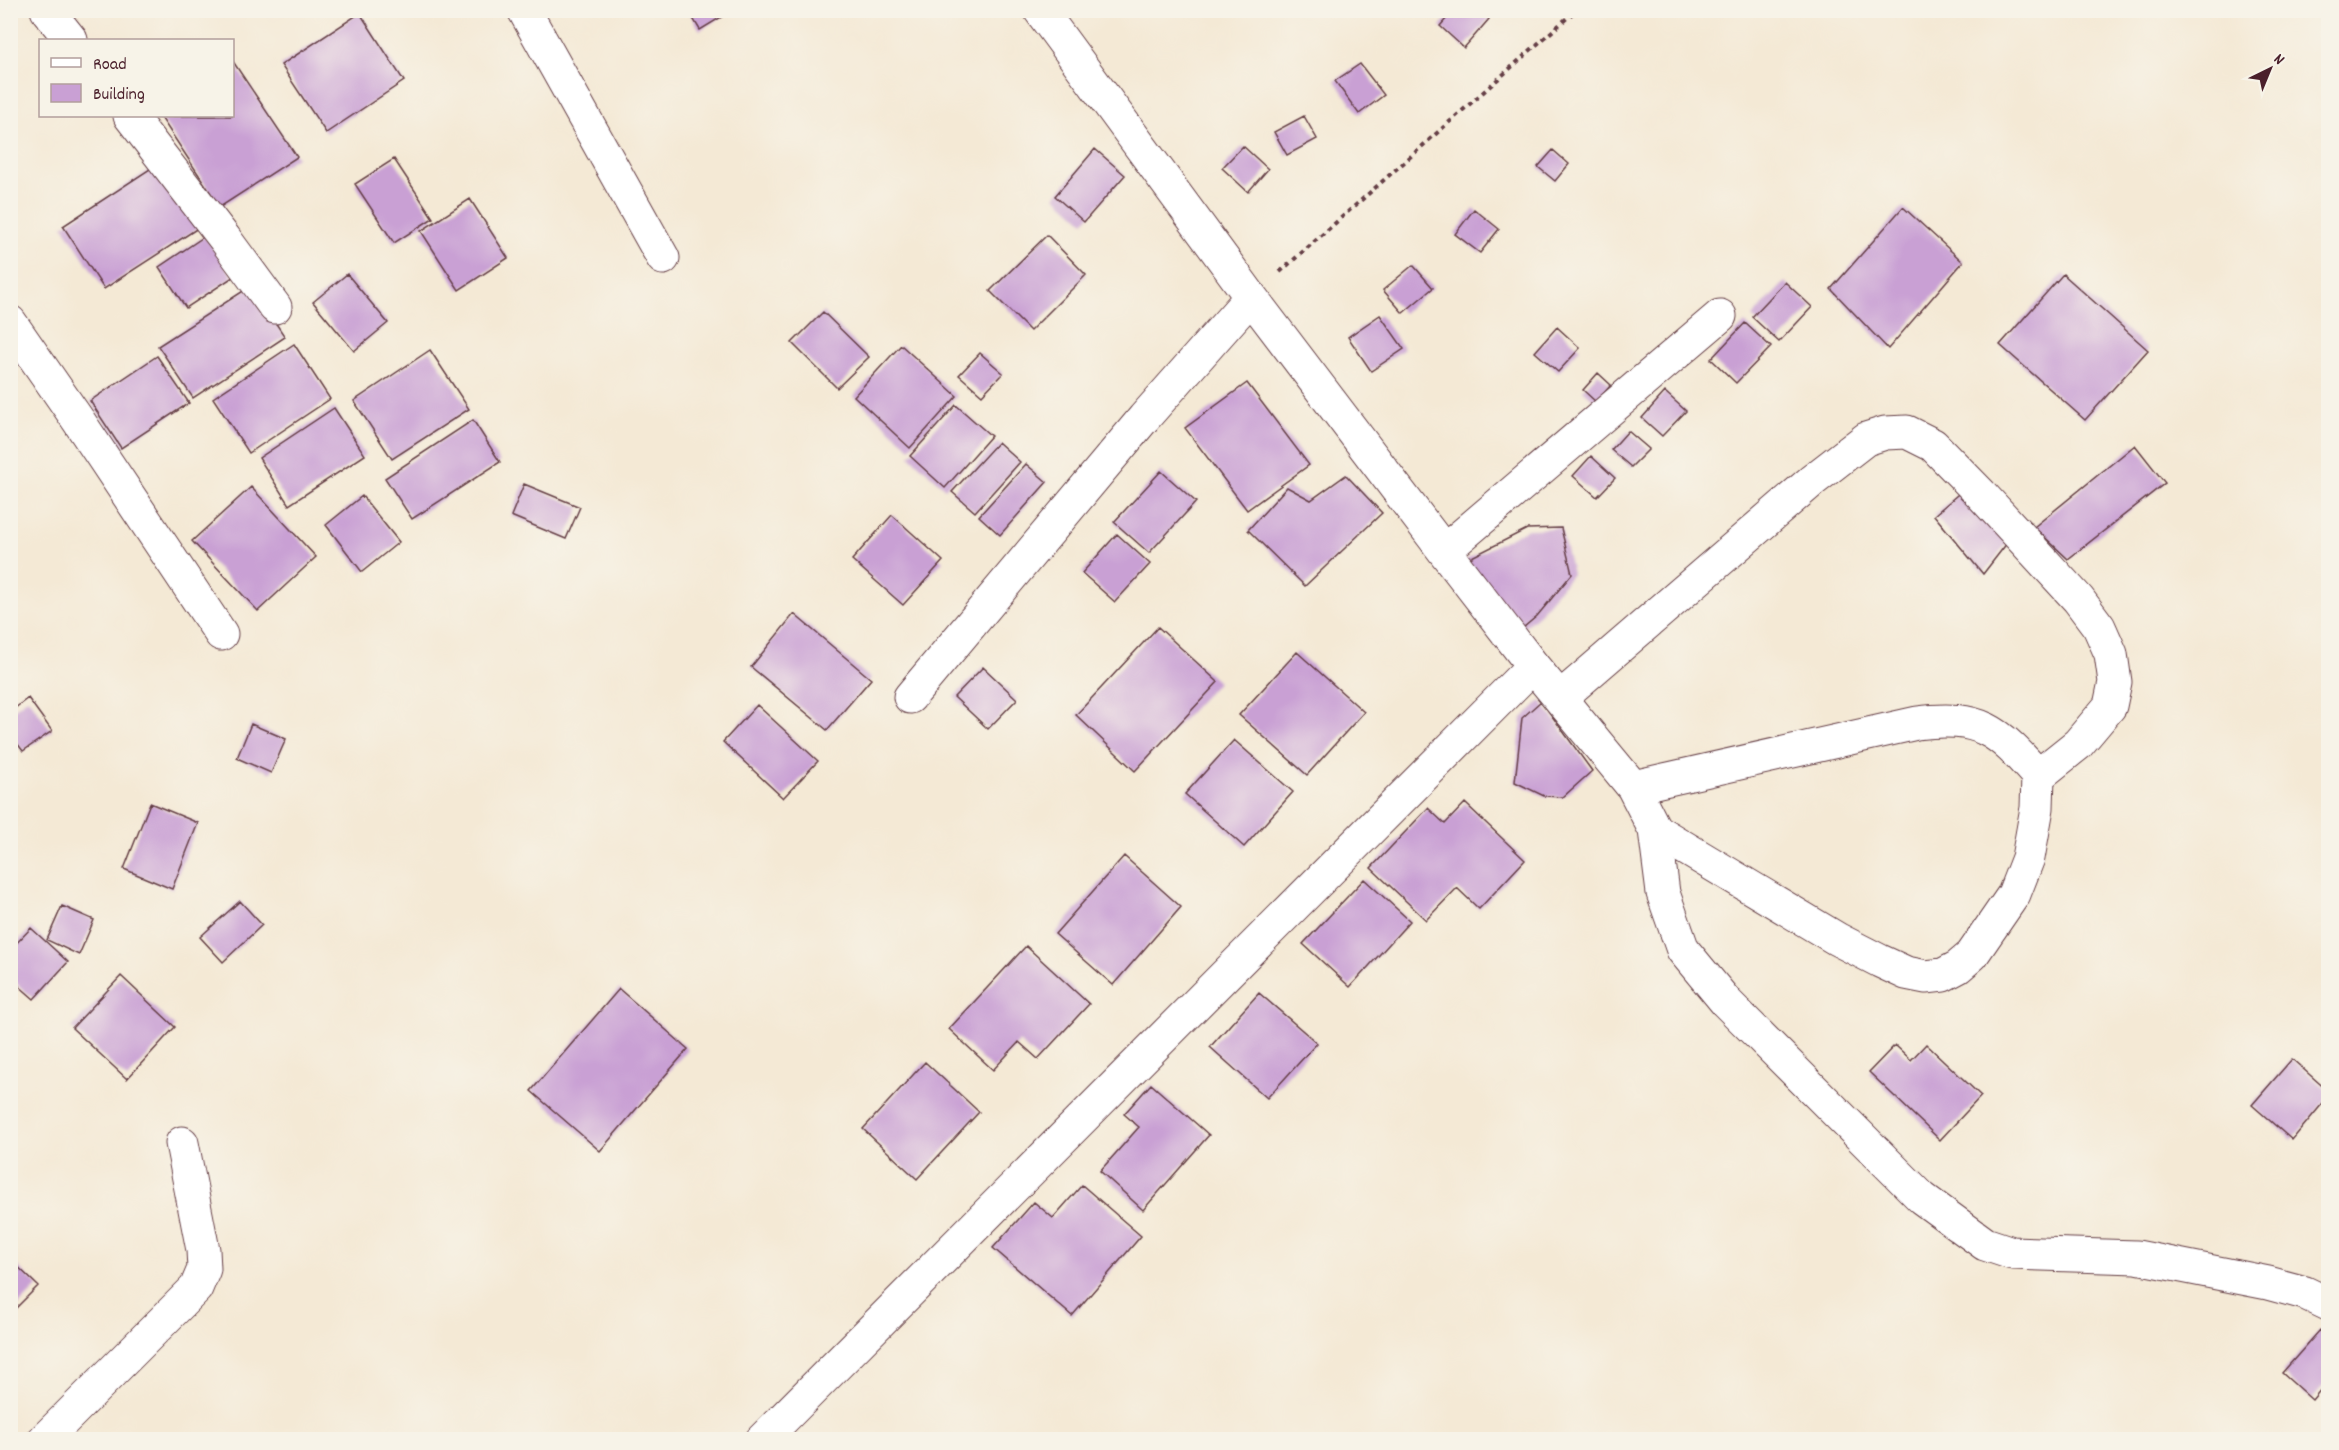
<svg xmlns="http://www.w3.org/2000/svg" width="2339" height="1450" font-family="Dekko,sans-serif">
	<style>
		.building { fill: #c9a0d4 }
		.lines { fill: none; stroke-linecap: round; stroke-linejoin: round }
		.minor-casing { stroke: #643d44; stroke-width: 35 }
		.path { stroke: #643d44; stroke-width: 4; stroke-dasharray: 4.5 4.5; stroke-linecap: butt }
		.minor { stroke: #fff; stroke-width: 33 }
	</style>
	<rect width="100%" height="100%" fill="#f7f3e8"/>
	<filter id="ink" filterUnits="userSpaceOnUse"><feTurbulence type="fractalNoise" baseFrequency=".0167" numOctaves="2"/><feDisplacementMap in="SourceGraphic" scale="12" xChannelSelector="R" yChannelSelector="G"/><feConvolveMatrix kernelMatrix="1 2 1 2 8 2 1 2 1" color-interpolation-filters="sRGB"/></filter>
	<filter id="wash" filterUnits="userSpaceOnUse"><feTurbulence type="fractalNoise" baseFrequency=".008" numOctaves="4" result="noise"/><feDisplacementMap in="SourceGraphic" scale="24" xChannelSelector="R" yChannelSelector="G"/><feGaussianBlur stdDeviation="1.35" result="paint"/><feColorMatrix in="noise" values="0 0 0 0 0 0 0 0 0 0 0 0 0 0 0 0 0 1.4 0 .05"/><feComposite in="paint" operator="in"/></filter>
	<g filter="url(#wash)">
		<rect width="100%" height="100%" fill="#f4e9d5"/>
		<g id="blocks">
			<path class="building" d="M688,10H733L700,30Z
				M1454,10H1479L1489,19L1464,48L1440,26Z
				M360,13L404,81L326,133L281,65Z
				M232,60L297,157L220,207L160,116H232Z
				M1360,64L1384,95L1359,114L1335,81Z
				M1304,116L1317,139L1287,155L1274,132Z
				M1243,146L1268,169L1248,192L1222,168Z
				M1095,149L1125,175L1084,222L1055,196Z
				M1553,150L1569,164L1555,181L1538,167Z
				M394,159L433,218L394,243L355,184Z
				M156,165L198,228L104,289L63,226Z
				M470,199L508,258L459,290L421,231Z
				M1903,207L1963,262L1888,349L1831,289Z
				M1474,209L1499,229L1480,253L1455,234Z
				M1047,235L1086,275L1030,331L990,291Z
				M205,236L233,277L186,308L159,267Z
				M1413,265L1433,288L1403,313L1383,290Z
				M347,274L388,323L354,351L313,302Z
				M2063,274L2148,350L2085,420L2000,345Z
				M1785,282L1812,307L1779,342L1752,317Z
				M251,286L285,337L193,398L158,346Z
				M823,312L869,357L837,388L792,343Z
				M1380,315L1404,349L1371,371L1348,337Z
				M1745,323L1771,347L1736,383L1711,359Z
				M1557,327L1580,348L1558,372L1535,352Z
				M294,344L330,399L249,453L213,398Z
				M901,345L957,396L910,448L854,396Z
				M430,350L469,409L392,459L354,401Z
				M980,353L1003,373L982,395L959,375Z
				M157,356L189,403L121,448L90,401Z
				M1598,373L1611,385L1596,402L1583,390Z
				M1247,383L1309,465L1247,510L1185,428Z
				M1665,392L1686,411L1662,436L1642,418Z
				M956,405L991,436L945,488L910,456Z
				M334,408L365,455L289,505L259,458Z
				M473,420L500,462L412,519L385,478Z
				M1628,431L1649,449L1631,467L1611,450Z
				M998,442L1020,462L975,512L952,492Z
				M2135,445L2165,483L2068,559L2034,527Z
				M1591,456L1615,478L1597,497L1573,476Z
				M1026,464L1047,482L1000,535L979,516Z
				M1161,471L1196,502L1149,553L1114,522Z
				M1346,475L1382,513L1305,586L1248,530L1287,487L1311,500Z
				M524,484L580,507L566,539L511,516Z
				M251,487L316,557L258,611L192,541Z
				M1964,489L2011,538L1983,574L1934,515Z
				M362,496L399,542L362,572L326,525Z
				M892,515L943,561L903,605L852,560Z
				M1561,528L1572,574L1537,616L1511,638L1456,565L1527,529Z
				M1117,534L1150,564L1115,602L1082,573Z
				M794,614L871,679L827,730L751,667Z
				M1158,627L1218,682L1135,771L1076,715Z
				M1297,652L1364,712L1307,775L1239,715Z
				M983,667L1017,699L988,729L954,697Z
				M28,698L52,731L23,751L10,734V712Z
				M1541,701L1592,771L1563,797L1544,796L1515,782L1522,718Z
				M757,705L818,761L783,798L723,742Z
				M251,724L286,739L271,773L237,758Z
				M1234,740L1293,792L1244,847L1185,794Z
				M150,803L198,823L172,889L124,869Z
				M1465,803L1525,860L1479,909L1457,888L1426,920L1371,868L1428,808L1445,824Z
				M1124,856L1181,907L1113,985L1055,934Z
				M1364,879L1410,921L1350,987L1303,944Z
				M240,901L262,925L223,962L200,937Z
				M62,906L94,920L79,955L47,940Z
				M31,928L68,962L34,999L10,978V950Z
				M1026,946L1089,1004L1038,1059L1019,1042L993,1070L949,1029Z
				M121,976L175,1027L127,1079L72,1028Z
				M619,989L688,1049L600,1151L531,1091Z
				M1259,993L1317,1043L1267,1098L1210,1047Z
				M1926,1044L1981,1096L1940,1140L1869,1072L1895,1045L1911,1060Z
				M2292,1059L2328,1091V1097L2292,1140L2252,1105Z
				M925,1062L979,1112L917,1179L863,1129Z
				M1151,1084L1209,1135L1143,1210L1100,1171L1139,1127L1124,1114Z
				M1082,1185L1141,1236L1072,1316L993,1248L1034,1202L1053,1218Z
				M10,1259L38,1286L10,1314Z
				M2320,1330L2328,1338V1381L2312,1400L2282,1373Z"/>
		</g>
	</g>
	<g filter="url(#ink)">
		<use href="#blocks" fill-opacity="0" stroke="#643d44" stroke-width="1.5"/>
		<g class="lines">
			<g class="minor-casing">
				<path id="minor" d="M47,10L71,40
					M524,10L663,258
					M1040,10L1251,297L1444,551L1533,666L1633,787L1655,830L1663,893L1683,950L1726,1002L1922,1198L1985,1244L2012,1253L2137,1257L2268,1283L2305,1293L2328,1304
					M130,116L225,239L275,307
					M10,322L78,420L221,634
					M1444,551L1720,316
					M910,697L1144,418L1251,297
					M1560,698L1813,480L1866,439L1885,433L1907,432L1933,445L1981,494L2078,599L2099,627L2111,654L2115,682L2110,706L2078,744L2038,776
					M1633,787L1917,723C1980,715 1998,730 2038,776L2037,808L2028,858L2014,894L1972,955L1958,967L1943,975L1926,977L1906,973L1880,961L1837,939L1655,830
					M44,1440L196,1288L204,1269L203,1250L182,1143
					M762,1440L1533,666"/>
			</g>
			<path class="path" d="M1280,272L1576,10"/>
			<use href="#minor" class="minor"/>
		</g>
	</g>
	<rect width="2339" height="1450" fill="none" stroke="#f7f3e8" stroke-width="36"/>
	<rect x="39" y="39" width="195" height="78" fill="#f7f3e8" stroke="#b29e9c" stroke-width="1.5"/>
	<rect x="51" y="58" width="30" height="9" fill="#ffffff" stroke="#b29e9c" stroke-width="1.5"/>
	<text x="93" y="69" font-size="18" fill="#4a1f2b">Road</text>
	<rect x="51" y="84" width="30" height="18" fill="#c9a0d4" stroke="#b29e9c" stroke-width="1.5"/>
	<text x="93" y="99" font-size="18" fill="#4a1f2b">Building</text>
	<g transform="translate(2270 69) rotate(43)" stroke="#f7f3e8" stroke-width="4.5" paint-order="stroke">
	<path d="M0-4.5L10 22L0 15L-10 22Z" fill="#4a1f2b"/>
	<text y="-9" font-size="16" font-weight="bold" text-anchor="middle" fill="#4a1f2b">N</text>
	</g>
</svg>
